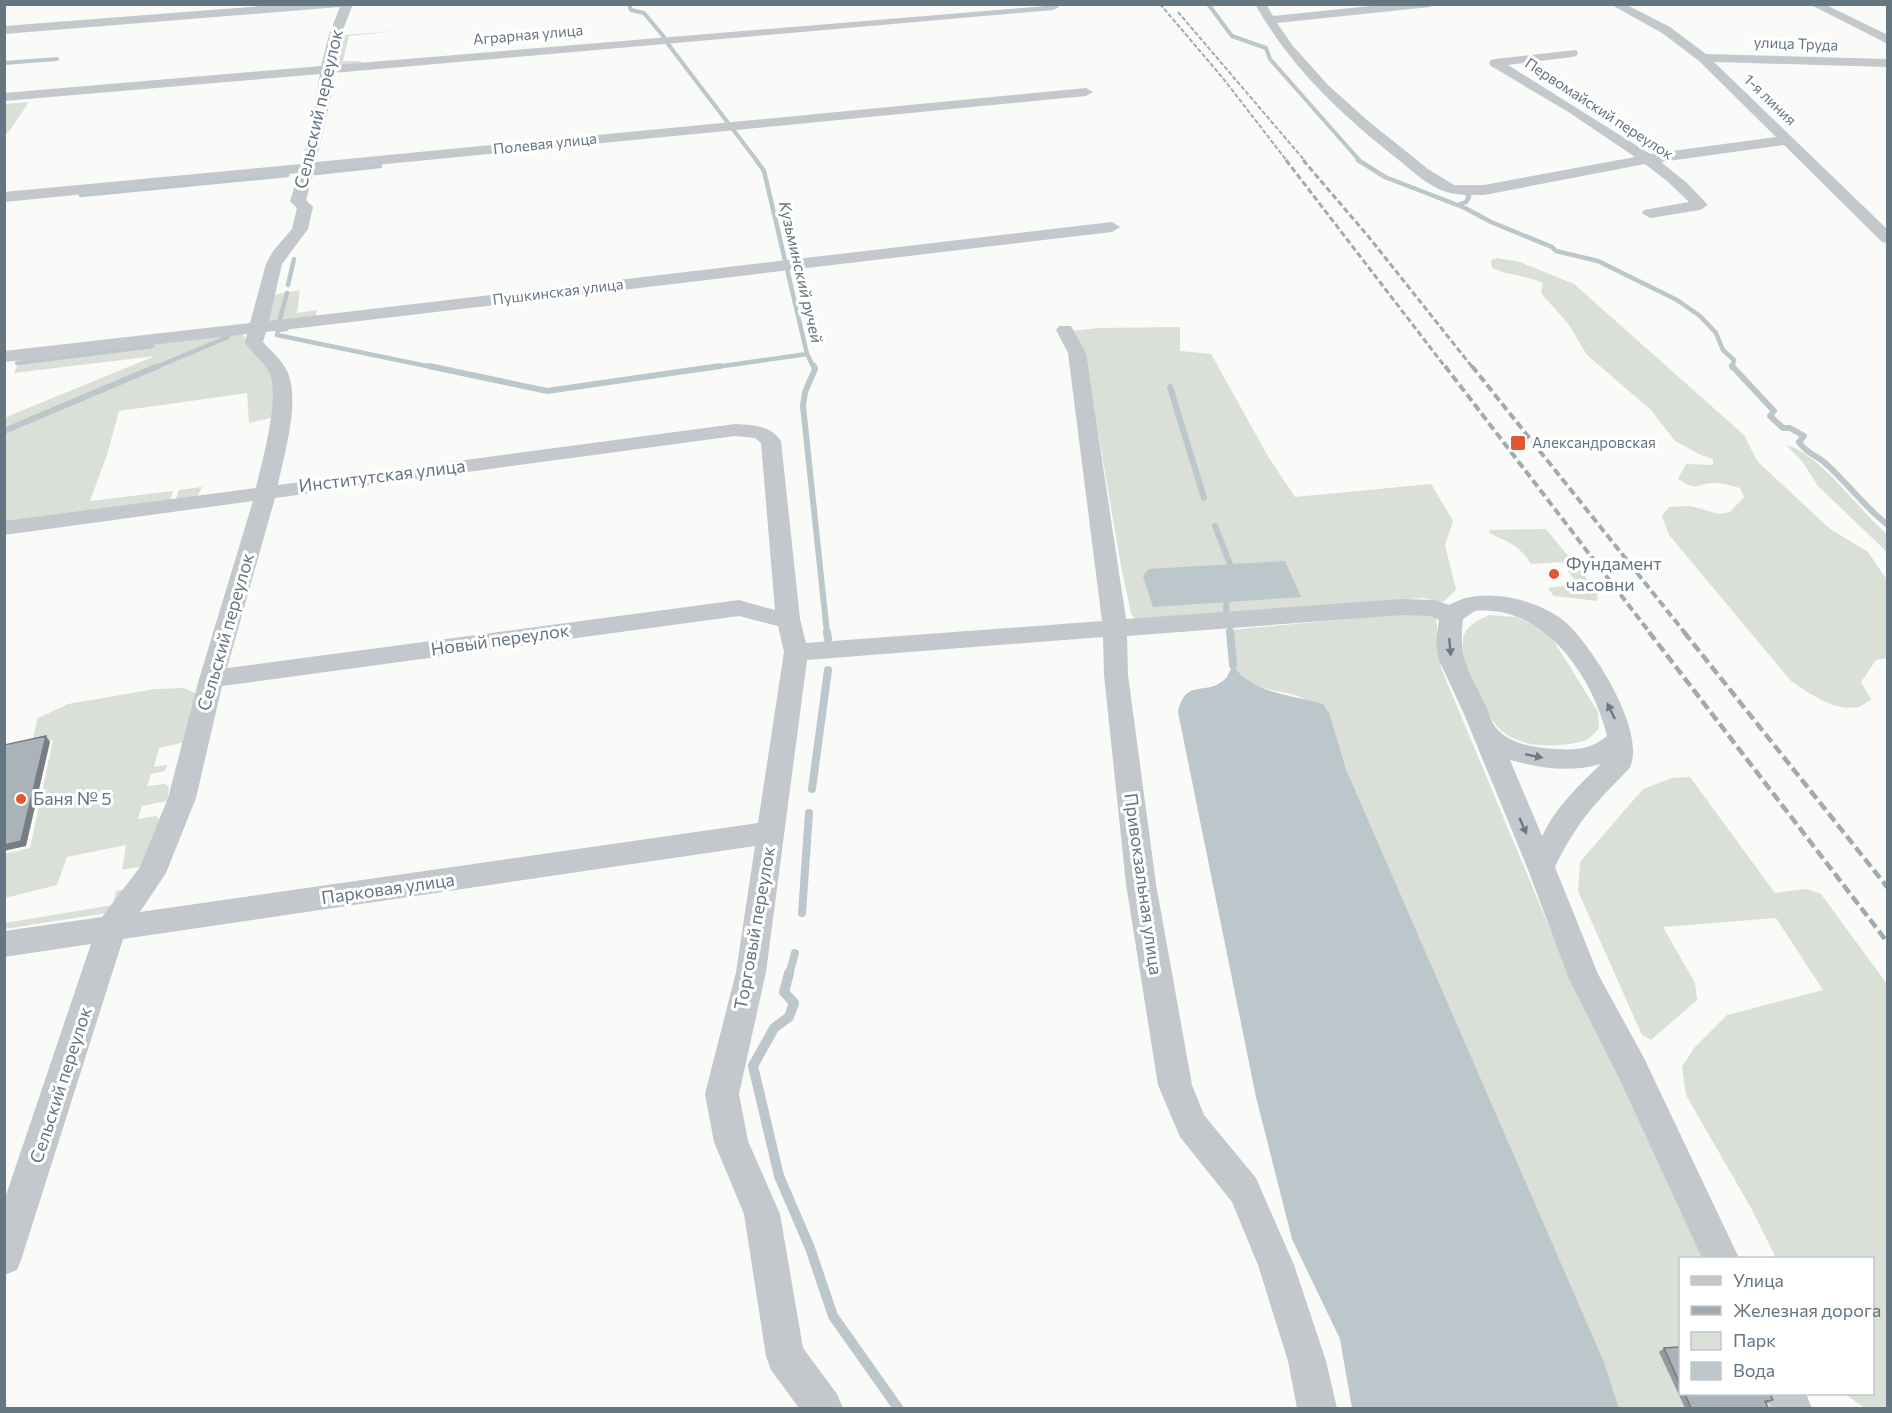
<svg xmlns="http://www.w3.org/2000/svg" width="1892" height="1413" font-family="Commissioner,sans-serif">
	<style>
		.green { fill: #dadfd7 }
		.water { fill: #bbc7cb }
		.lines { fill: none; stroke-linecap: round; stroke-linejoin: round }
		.stream-far4 { stroke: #bbc7cb; stroke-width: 4 }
		.stream-far3 { stroke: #bbc7cb; stroke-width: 4.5 }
		.stream-far2 { stroke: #bbc7cb; stroke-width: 6 }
		.stream-far1 { stroke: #bbc7cb; stroke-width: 8 }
		.stream { stroke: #bbc7cb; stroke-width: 10 }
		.minor { fill: #c3c8cc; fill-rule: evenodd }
		.rail-far3 { stroke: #a2aab0; stroke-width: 2; stroke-dasharray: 4.5 2; stroke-linecap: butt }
		.rail-far2 { stroke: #a2aab0; stroke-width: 3; stroke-dasharray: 6 3; stroke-linecap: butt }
		.rail-far1 { stroke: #a2aab0; stroke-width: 4; stroke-dasharray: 8 4; stroke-linecap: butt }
		.rail { stroke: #a2aab0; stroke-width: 4.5; stroke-dasharray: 10 4.5; stroke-linecap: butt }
		.wall { fill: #929a9f }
		.shaded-wall { fill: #777d82 }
		.building { fill: #aab3b9; stroke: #777d82; stroke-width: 1.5 }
		.oneway { fill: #6a7a87 }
		.poi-dot { fill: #e4572e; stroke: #fff; stroke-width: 2 }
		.labels { text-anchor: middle; stroke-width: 6; stroke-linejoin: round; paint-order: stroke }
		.far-street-label { font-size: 15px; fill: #657683; stroke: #fff }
		.far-poi-label { font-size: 15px; fill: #657683; stroke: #fff; text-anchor: start }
		.far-water-label { font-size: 16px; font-style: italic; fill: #60757c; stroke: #fff }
		.street-label { font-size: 18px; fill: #657683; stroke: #fff }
		.poi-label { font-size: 18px; fill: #657683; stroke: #fff; text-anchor: start }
	</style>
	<rect width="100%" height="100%" fill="#fafaf8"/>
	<path class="green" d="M398,31L349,36L343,61H361L360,64L332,67L336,38L343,35Z
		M29,102L8,133H5V104Z
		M1497,258L1520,262L1574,284L1744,435L1757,461L1830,529L1868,552L1887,580V658L1876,660L1861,682L1871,699C1867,702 1862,706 1858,707C1834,712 1809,693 1791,681L1669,535L1662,516L1669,507L1691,506L1719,514L1730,512L1744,497L1740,488C1732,486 1723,483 1715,483C1695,483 1700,493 1678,479L1686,464L1713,465V459L1701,455L1675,441L1651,410L1587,355L1569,325L1541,293L1543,283C1526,275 1509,276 1492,268L1491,260Z
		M300,290L297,313L317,310L316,316L267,323L273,295Z
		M1180,327V351L1211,354L1269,458L1295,497L1431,484L1453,521L1445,545L1456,590L1443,602L1423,598L1136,621L1131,613L1121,566L1085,355L1072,331L1098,328Z
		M241,333L267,365L273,379L275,417L249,423L247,393L119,411L107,455L90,501L173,491L170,500L176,499L179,490L202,487L197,497L5,525L4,418L155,356L14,373L19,361L26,357Z
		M1786,445C1820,453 1859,511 1887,534V552L1818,486L1802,461Z
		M1546,529L1598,592L1597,601L1554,596L1548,588L1577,584L1562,562L1531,564C1518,544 1510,543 1489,533L1490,530Z
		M1414,613L1429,614L1436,617L1441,668L1563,960L1708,1258H1680V1394H1774L1781,1408H1619L1604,1362L1346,769L1330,715C1321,710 1312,702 1302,698C1280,688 1247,692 1234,667C1229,657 1231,641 1230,630Z
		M1489,615L1516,617L1536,626L1550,635L1598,712L1599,728C1595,732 1591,738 1586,740C1561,748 1523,749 1502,731C1484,716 1459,662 1463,639C1465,626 1479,620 1489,615Z
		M184,688L197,694L185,742L159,748L154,767L167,765L165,771L151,774L147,786L165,784L169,787L167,801L142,806L138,819L156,816L161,821L144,866L122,870L126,845L67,857L57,885L5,898L4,854L30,848L53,740L26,745L24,741L33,738L38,718L68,704L155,689Z
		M1690,777L1775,893L1806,889L1821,894L1887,984V1408H1864L1845,1394H1872V1258H1776L1751,1208L1686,1095L1682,1067L1694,1048L1727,1015L1823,990L1776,918L1663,927L1695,983L1697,1000L1651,1040L1642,1035L1578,891L1580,862L1643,789L1672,778Z
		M125,889L113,912L5,929V923L113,905L116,891Z"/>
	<path class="water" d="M1285,561L1301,597L1153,607L1143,576L1149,569Z
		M1233,665C1250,693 1293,695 1323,704L1330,715L1346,769L1604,1362L1619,1408H1352L1340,1339L1292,1239L1256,1097L1178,712C1186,676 1207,698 1226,678C1229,674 1231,668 1233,665Z"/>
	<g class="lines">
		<path class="stream-far4" d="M629,4L631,10L644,13L664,37
			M1208,4L1232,36L1266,48L1270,59L1360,161
			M668,44L757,161
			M4,63L57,59"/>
		<path class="stream-far3" d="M756,160L764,171L807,354L814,368
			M1358,160L1385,177L1465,208L1491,222L1552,247L1556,251L1598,261L1677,300L1700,316L1716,333L1723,350L1734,360L1732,368
			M315,173L380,166
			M81,195L287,175
			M1458,205L1466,202L1469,197L1467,194
			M288,285L294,259
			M280,319L287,293
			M286,329L278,330L277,335L436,368
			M17,363L152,346
			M154,368L228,337
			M709,368L807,354"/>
		<path class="stream-far2" d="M429,366L547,391L720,366
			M814,366L815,369L805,392L803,406L827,633
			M1732,366L1774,411L1770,416L1783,428H1790L1804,436L1799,442C1805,452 1815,455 1824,462C1847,482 1864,507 1888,525
			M1170,387L1204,498
			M4,431L158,366
			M1215,526L1230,564L1229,573
			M1226,610L1227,594
			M1230,630V633"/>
		<path class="stream-far1" d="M827,632L828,639
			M1230,632L1233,665
			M812,789L828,670
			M802,913L809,813
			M789,975L795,953"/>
		<path class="stream" d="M789,973L784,992L794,1003L789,1017L774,1028L753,1066L779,1176L810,1248L833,1316L898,1408"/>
		<path class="minor" d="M287,4H353L341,35L334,65L1057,5L1059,7L1053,10L333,73L332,93L316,162L1086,88L1093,92L1086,96L314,171L306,200L313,207L308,229L282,264L269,321L1112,222L1120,227L1112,232L266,332L263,342C271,351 282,360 287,371C301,400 284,454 278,485L735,424C753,425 770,425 781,441L800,619L806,643L1102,621L1068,353L1056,330L1059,326H1071L1086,353L1126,619L1403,599L1435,600L1449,605C1481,586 1534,598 1563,620C1591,643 1649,734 1629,769C1594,804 1577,822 1555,867L1598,974L1644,1058L1739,1258H1702L1620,1080L1569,979L1527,867L1464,714L1439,660L1436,643L1439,620L1431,616L1403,615L1127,636L1128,675L1156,884L1192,1085L1204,1115L1256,1178L1294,1265L1326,1361L1337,1408H1297L1288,1361L1258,1265L1232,1202L1180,1137L1158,1085L1126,884L1104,675L1103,637L807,660L766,972L739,1094L748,1141L780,1214L803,1348L837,1394L843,1408H799L771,1370L766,1356L744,1214L714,1142L705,1094L736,972L755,846L123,939L22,1257L17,1270L4,1275V1201L91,944L4,957V931L102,917L140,867L168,798L199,679L253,501L4,535V521L256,488C262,461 281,396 269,372C263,361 252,353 245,343L247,334L4,362V351L250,323L266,264L273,251L292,229L297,208L290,201L299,173L4,202V192L301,164L309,138L320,74L4,101V93L321,66L329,35L340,7L4,34V26ZM735,436L755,438L761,443L775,610L739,600L227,668L275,498ZM1475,611C1544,604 1593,677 1607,736C1590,750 1577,750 1555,749C1536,748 1509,744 1496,728C1491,722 1489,713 1486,706C1469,671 1458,660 1463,619ZM739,616L778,626L784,652L758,823L140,912L166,873L196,798L222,686ZM1510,760C1541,768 1569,773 1601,764C1578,786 1556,807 1542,836Z
			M1255,4H1266L1273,16L1390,4H1435L1430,7L1277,23L1293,46L1328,85L1367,120L1428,169L1454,185H1484L1635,157L1570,113L1491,66L1489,63L1491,60L1495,59L1576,50L1578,53L1576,56L1572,57L1508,65L1650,154L1776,137L1699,61L1662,33L1610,4H1625L1670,27L1706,54L1888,59V67L1714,62L1888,230V244L1882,242L1784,145L1661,162L1687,183L1708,205L1700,210L1650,218L1642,213L1644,210L1689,202L1667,181L1645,164L1484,195C1469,195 1453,196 1439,189C1423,182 1409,168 1395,157C1339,113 1289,65 1255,4Z
			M1809,4H1824L1888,35V44Z
			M1765,1394H1806L1812,1408H1771Z"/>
		<path class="rail-far3" d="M1160,4L1222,77L1287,161
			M1178,12L1305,161"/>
		<path class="rail-far2" d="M1286,160L1446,368
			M1303,160L1368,236L1473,368"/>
		<path class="rail-far1" d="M1445,366L1650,633
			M1472,366L1685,633"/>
		<path class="rail" d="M1649,632L1888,943
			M1684,632L1888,888"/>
	</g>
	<path class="wall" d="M1680,1347V1394H1770L1773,1400L1766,1404L1685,1408L1659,1352L1664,1348Z"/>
	<path class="shaded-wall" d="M46,736L50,742L26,846L4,851V845Z"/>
	<path class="building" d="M46,736L21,841L4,845V745Z
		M1680,1347V1384L1664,1348Z
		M1685,1394H1770L1773,1400L1765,1401L1768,1408H1685H1691Z"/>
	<defs><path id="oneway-solid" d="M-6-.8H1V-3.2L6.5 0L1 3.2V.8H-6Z" transform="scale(1.5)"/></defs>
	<g class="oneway">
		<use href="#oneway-solid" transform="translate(1450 647) rotate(85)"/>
		<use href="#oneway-solid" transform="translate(1611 711) rotate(-116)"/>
		<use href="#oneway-solid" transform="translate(1534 756) rotate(12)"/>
		<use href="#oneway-solid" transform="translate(1523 826) rotate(67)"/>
	</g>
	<g class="poi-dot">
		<rect x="1510" y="435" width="16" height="16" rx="3"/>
		<circle cx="1554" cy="574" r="6"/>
		<circle cx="21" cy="799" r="6"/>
	</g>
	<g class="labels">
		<g class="far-street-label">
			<text transform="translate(528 35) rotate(-5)" y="5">Аграрная улица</text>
			<text transform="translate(1796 44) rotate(2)" y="5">улица Труда</text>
			<text transform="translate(1770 100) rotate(44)" y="5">1-я линия</text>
			<text transform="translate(1599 109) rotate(33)" y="5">Первомайский переулок</text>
			<text transform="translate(545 144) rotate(-6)" y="5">Полевая улица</text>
			<text transform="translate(558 292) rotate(-7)" y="5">Пушкинская улица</text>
		</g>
		<g class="far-poi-label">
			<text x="1532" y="448">Александровская</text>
		</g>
		<g class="far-water-label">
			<text transform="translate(801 272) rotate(77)" y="6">Кузьминский ручей</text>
		</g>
		<g class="street-label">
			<text transform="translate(319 109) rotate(-77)" y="6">Сельский переулок</text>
			<text transform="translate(382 476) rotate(-7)" y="6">Институтская улица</text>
			<text transform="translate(226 632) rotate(-74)" y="6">Сельский переулок</text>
			<text transform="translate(500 640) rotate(-8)" y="6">Новый переулок</text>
			<text transform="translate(1143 884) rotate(82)" y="6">Привокзальная улица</text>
			<text transform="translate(388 889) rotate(-8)" y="6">Парковая улица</text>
			<text transform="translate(755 928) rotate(-80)" y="6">Торговый переулок</text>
			<text transform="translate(61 1085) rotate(-72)" y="6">Сельский переулок</text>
		</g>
		<g class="poi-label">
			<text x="1566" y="570">Фундамент<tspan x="1566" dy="21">часовни</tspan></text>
			<text x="33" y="805">Баня № 5</text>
		</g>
	</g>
	<rect width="1892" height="1413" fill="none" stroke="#657683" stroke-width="12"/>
	<rect x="1679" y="1257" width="195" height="138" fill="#ffffff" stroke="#c1c8cd" stroke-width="1.5"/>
	<rect x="1691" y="1276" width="30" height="9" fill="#c3c8cc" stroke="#c1c8cd" stroke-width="1.5"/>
	<text x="1733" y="1287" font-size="18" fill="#657683">Улица</text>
	<rect x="1691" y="1306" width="30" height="9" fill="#a2aab0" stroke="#c1c8cd" stroke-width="1.5"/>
	<text x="1733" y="1317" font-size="18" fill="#657683">Железная дорога</text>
	<rect x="1691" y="1332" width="30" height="18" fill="#dadfd7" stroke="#c1c8cd" stroke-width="1.5"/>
	<text x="1733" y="1347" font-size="18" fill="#657683">Парк</text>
	<rect x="1691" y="1362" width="30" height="18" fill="#bbc7cb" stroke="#c1c8cd" stroke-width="1.5"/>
	<text x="1733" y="1377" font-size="18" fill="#657683">Вода</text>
</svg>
